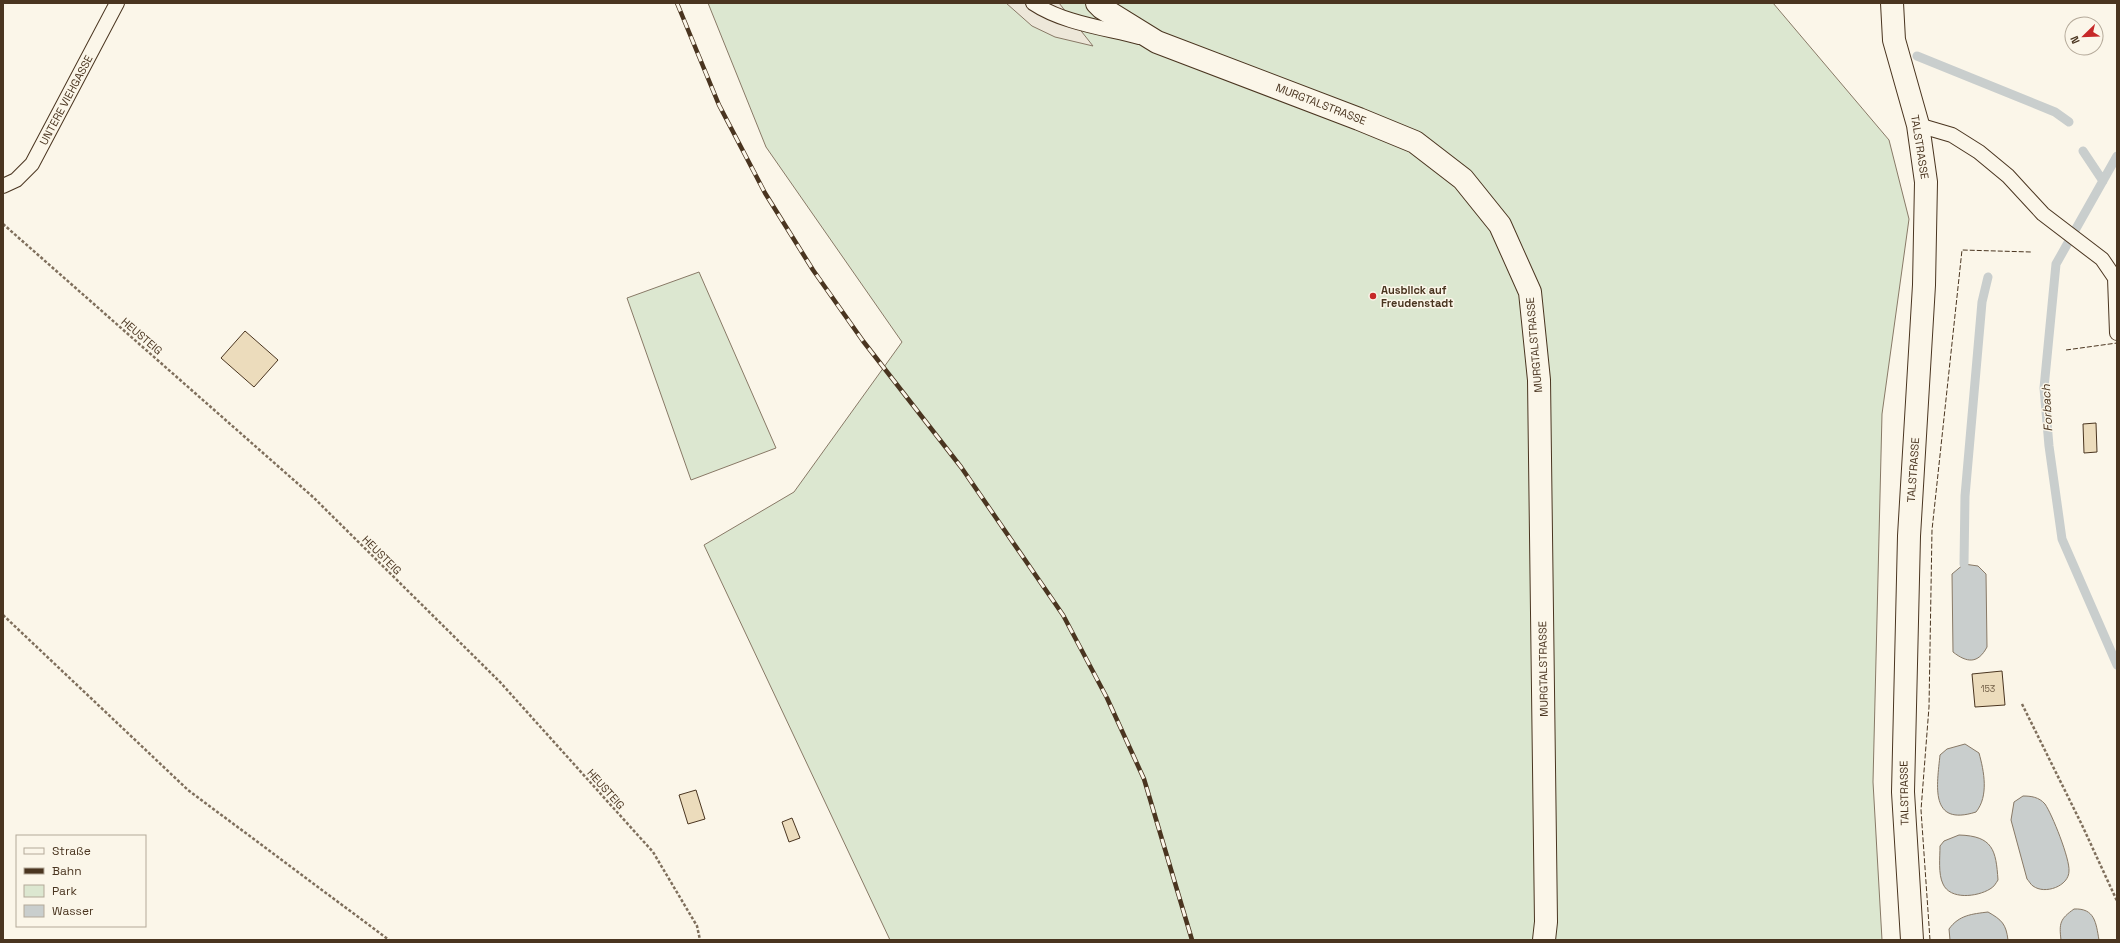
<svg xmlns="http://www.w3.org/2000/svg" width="2120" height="943" font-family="'Space Grotesk',sans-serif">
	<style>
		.green { fill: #dce7d0; stroke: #887966 }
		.parking { fill: #ede7d9; stroke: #887966 }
		.water { fill: #c9cecd; stroke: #887966 }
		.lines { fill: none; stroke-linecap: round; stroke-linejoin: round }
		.stream { stroke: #c9cecd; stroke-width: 9 }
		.building { fill: #ecdcbc; stroke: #4a3520 }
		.service-casing { stroke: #4a3520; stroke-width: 16 }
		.minor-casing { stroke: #4a3520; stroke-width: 24 }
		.primary-casing { stroke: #4a3520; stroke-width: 24 }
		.path { stroke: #7f6f5c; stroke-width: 2.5; stroke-dasharray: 3 2; stroke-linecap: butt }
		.service { stroke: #fbf6e9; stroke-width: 14 }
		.minor { stroke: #fbf6e9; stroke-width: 22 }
		.primary { stroke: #fbf6e9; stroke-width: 22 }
		.rail-casing { stroke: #4a3520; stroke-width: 4.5 }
		.rail { stroke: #fbf6e9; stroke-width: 3; stroke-dasharray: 9; stroke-linecap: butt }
		.fence { stroke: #4a3520; stroke-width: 1; stroke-dasharray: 5 2; stroke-linecap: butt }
		.poi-dot { fill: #c62828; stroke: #fbf6e9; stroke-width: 1.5 }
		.labels { text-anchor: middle; stroke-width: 3; stroke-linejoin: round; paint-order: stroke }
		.number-label { font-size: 9px; fill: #725f47 }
		.street-label { font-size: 11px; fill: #4a3520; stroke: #fbf6e9 }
		.poi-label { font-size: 11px; font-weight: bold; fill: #4a3520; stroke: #fbf6e9; text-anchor: start }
		.water-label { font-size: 12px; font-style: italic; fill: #4a3520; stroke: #fbf6e9 }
	</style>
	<rect width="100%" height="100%" fill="#fbf6e9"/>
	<path class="green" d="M708,3H1773L1889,140L1909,219L1882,414L1873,782L1882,940H890L704,545L794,492L902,342L766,147Z
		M699,272L776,448L691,480L627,298Z"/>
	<path class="parking" d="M1006,3H1059L1093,46L1055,37L1032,26Z"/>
	<path class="water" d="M1964,564L1978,566L1986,574L1987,647C1978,664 1967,663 1953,652L1952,574Z
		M1965,744L1979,753C1984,771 1989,796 1976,812C1929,827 1937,785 1940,755L1947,749Z
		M2023,796C2031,796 2039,797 2045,804C2052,814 2070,859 2069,871C2069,886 2045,895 2033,886C2031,885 2029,881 2027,879L2011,820L2014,802Z
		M1959,835C1993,836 1996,850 1998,880C1996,883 1994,887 1990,889C1977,897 1950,900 1943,884C1938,874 1940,857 1940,846L1944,841Z
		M2074,909C2095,908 2096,923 2099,940H2061C2059,923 2060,919 2074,909Z
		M1988,912C2002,920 2006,924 2008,940H1950L1949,929C1959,915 1972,914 1988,912Z"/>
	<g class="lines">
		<path class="stream" d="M1917,56L2055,112L2069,122
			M2083,151L2103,181
			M2117,156L2056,264L2044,388L2049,446L2062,539L2117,665
			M1964,564L1965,496L1982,302L1988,277"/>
	</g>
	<path class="building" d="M245,331L278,360L254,387L221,358Z
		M2096,423L2097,452L2084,453L2083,424Z
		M2002,671L2005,705L1975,707L1972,674Z
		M696,790L705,819L688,824L679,795Z
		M792,818L800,838L789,842L782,822Z"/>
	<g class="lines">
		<g class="service-casing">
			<path id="service" d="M1033,3C1063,23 1105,28 1139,37
				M1918,125L1952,135L1979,152L2008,176L2043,214L2102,259L2115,278L2117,333
				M3,186L16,180L32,164L117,3"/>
		</g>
		<g class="minor-casing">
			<path id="minor" d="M1892,3L1894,40L1918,125L1926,182L1924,285L1909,536L1903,792L1912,940"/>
		</g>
		<g class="primary-casing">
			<path id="primary" d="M1097,3L1102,8L1157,42L1359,119L1415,142L1463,179L1500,225L1530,292L1539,380L1546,922L1544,940"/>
		</g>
		<path class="path" d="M3,224L313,497L500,682L653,852L697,926L700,940
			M3,615L188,790L389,940
			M2022,704L2082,825L2117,901"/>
		<use href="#service" class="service"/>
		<use href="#minor" class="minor"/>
		<use href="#primary" class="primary"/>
		<g class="rail-casing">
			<path id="rail" d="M677,3L719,105L765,193L813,270L863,341L961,467L1063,615L1107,698L1144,779L1192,940"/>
		</g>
		<use href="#rail" class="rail"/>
		<path class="fence" d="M2066,350L2117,343
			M2117,928V936
			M1930,940L1921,810L1929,707L1932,530L1962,250L2031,252"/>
	</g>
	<circle class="poi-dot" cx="1373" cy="296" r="4"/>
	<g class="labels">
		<g class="number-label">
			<text x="1988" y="692">153</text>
		</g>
		<g class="street-label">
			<text transform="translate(66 100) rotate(-62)" y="4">UNTERE VIEHGASSE</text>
			<text transform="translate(1321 104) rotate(21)" y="4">MURGTALSTRASSE</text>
			<text transform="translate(1920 147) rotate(81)" y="4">TALSTRASSE</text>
			<text transform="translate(142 336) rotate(41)" y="4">HEUSTEIG</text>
			<text transform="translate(1534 345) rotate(-95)" y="4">MURGTALSTRASSE</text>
			<text transform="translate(1913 470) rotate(-86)" y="4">TALSTRASSE</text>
			<text transform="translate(382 555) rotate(45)" y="4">HEUSTEIG</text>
			<text transform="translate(1543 669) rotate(-91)" y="4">MURGTALSTRASSE</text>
			<text transform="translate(606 789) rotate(48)" y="4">HEUSTEIG</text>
			<text transform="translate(1904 793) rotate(-91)" y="4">TALSTRASSE</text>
		</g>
		<g class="poi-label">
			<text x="1381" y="294">Ausblick auf<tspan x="1381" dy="13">Freudenstadt</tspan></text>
		</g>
		<g class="water-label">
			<text transform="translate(2047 408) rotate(-93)" y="4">Forbach</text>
		</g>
	</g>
	<rect width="2120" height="943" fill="none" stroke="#4a3520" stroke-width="8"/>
	<rect x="16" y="835" width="130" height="92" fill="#fbf6e9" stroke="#b4a999"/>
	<rect x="24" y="848" width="20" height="6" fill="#fbf6e9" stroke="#b4a999"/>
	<text x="52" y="855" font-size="12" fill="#4a3520">Straße</text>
	<rect x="24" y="868" width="20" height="6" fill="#4a3520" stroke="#b4a999"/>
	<text x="52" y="875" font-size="12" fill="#4a3520">Bahn</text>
	<rect x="24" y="885" width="20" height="12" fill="#dce7d0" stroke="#b4a999"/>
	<text x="52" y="895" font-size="12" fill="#4a3520">Park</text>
	<rect x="24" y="905" width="20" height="12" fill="#c9cecd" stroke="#b4a999"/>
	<text x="52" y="915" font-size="12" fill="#4a3520">Wasser</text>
	<g transform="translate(2084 36) rotate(247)"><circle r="19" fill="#fbf6e9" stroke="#b4a999"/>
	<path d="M0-3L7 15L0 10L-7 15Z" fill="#c62828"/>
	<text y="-6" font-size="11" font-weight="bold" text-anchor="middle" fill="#4a3520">N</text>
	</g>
</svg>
